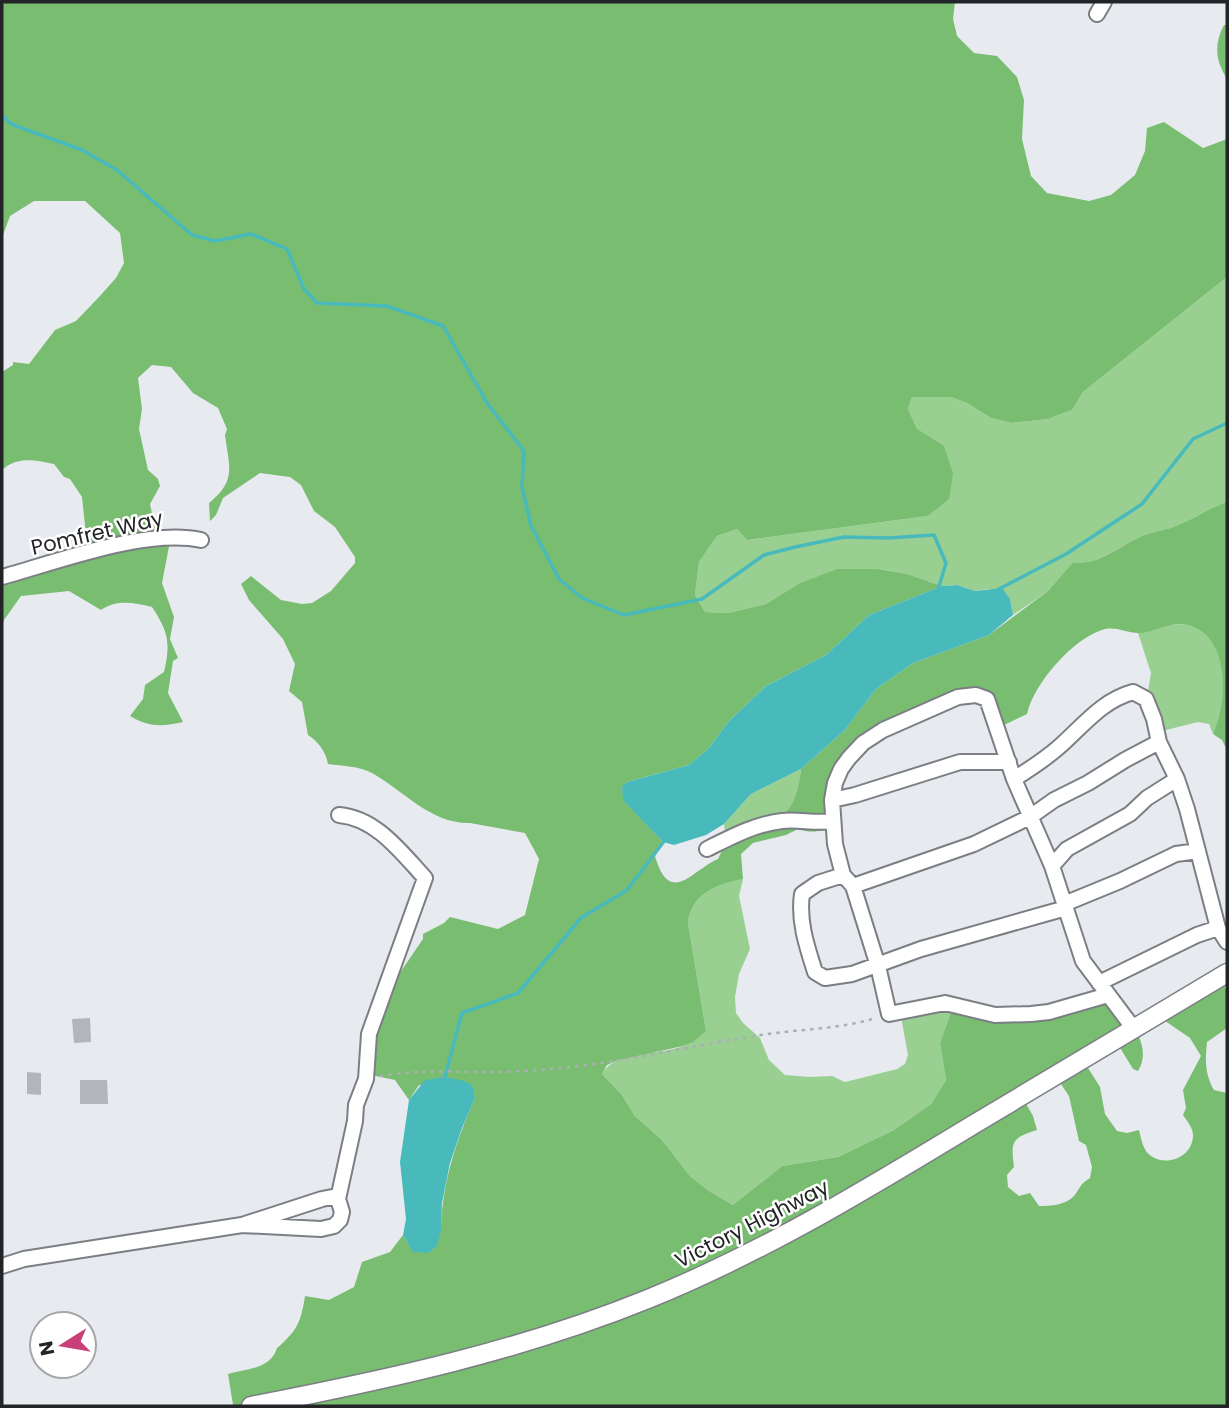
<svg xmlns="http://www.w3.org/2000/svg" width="1229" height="1408" font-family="Poppins,sans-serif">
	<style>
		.green { fill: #99d092 }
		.forest { fill: #79bd71; fill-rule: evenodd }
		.water { fill: #49babc }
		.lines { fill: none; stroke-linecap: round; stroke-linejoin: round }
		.stream { stroke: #49babc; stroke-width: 3.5 }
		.building { fill: #b2b6bb }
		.minor-casing { stroke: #7b7f84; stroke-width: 18 }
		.major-casing { stroke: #7b7f84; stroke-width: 21 }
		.path { stroke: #abaeb2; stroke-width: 2.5; stroke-dasharray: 3.5 5; stroke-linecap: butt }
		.minor { stroke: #fff; stroke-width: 14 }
		.major { stroke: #fff; stroke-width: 18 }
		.labels { text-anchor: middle; stroke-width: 5; stroke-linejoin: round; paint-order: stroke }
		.street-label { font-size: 21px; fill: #232427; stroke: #fff }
	</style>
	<rect width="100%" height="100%" fill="#e7ebf0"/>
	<path class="green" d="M1227,277V502C1209,508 1196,518 1178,525C1167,530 1154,531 1142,536C1119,546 1099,566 1073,562L1048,591L1013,615L1010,599L989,589L975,591L957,585L942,586L907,574L878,569L798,584L766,604L728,613L705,612L695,595L699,562L717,536L737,529L747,540L928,516L948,499L908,409L912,397H951L967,403L991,418L1012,423L1048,419L1072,410L1083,392Z
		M1188,624C1194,627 1204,629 1209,633C1229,656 1227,707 1213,734L1209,724L1198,722L1158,732L1147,697L1151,673L1138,633L1164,625Z
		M801,769C796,825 773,822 726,842L724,824L751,794Z
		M743,879L739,896L750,949L739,974L735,997L736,1013L743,1023L760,1038L769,1060L785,1075L810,1077L832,1076L845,1082L897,1069L905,1064L908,1055L901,1017L952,1009L940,1043L946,1080L931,1104L894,1130L838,1157L782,1166L733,1205L709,1191L690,1176L662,1140L635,1116L622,1095L602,1074C616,1049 658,1056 683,1046C691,1043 699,1036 706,1031L688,923C691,893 718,884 743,879Z"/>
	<path class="forest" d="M2,2H955L953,19L957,36L974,53L997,56L1017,77L1024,100L1022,139L1031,176L1047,193L1089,201L1111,195L1135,175L1145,151L1147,128L1164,122L1203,148L1227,139V277L1083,392L1072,410L1048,419L1012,423L991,418L967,403L951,397H912L908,409L917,429L944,446L953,474L949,499L928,516L747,540L737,529L717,536L699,562L695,595L705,612L728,613L766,604L798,584L837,569H878L907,574L942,586L869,615L826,655L766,686L729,721L709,748L689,765L627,782L622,788L624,800L663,842L655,856C670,908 693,869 718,859L726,842C773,822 795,825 801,769L845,730L876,689L913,663L989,635L1048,591L1073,562C1099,566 1119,546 1142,536C1154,531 1167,530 1178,525C1196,518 1209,508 1227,502V750L1222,740L1213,734C1229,700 1229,636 1189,625C1169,620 1152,634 1137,633C1125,632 1117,627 1105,629C1074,637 1034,683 1027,714L998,728L983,695L916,712L841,766L837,825C823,831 813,834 798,829L786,835L753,843L741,854L743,879C718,884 691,893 688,923L706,1031L693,1042L683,1046L618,1060L607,1065L602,1074L622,1095L635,1116L662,1140L690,1176L709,1191L733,1205L782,1166L838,1157L894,1130L931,1104L946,1080L940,1043L952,1009C961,1010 968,1017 977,1019C1019,1030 1067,1009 1106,995C1124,1014 1155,1043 1138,1071L1133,1069L1114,1038L1083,1060L1100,1087L1105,1114L1117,1131L1127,1133L1139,1130C1141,1138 1143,1151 1151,1156C1167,1167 1193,1157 1193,1135C1193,1128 1187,1121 1183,1115L1186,1108L1183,1090L1201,1056L1190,1038L1155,1014L1221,981L1227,991V1028L1207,1042C1205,1060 1205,1075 1214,1090L1227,1093V1406H231L233,1405L228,1374C246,1369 271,1369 277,1348C297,1331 301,1322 305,1296L329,1300L354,1287L362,1262L390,1252L403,1235L414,1252L441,1230C442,1183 456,1141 475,1098L419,1085L409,1100L395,1080L366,1074V1049L397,977L423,939V934L444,923L450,917L498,929L525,915L539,859L525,833L470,823C431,824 404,791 372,773C359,766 343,766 328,764C326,752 318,741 308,735L302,702L289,691L295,664L283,639L249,600L241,584L251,576L281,600L302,604L312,603L331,591L355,563V557L335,527L314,511L301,485L290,477L260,473L223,498L216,515L210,521L209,503C237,480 229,467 225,435L227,429L218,408L193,393L171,367L152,365L138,378L142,409L139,429L148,470L158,479L160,486L150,504L157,537L171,536L162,583L174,617L170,639L178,658L173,661L168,693L183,722C162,727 148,727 130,716L143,699L145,685L164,672C171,643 168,631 152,607C133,603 118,599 101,610L69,591L21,596L4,620L2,628V577L88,553L82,497L70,479L64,477L54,464C36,460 17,456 2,470V372L13,365V362L29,364L55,330L76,321L99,297L116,278L124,263L120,233L85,201H34L10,216L2,238ZM1055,1075L1069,1096L1079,1141L1086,1145L1092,1167L1090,1178C1079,1185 1081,1187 1074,1196C1066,1205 1051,1206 1039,1206L1030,1193L1019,1196L1008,1187L1007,1175L1014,1167C1011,1142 1011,1138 1037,1130L1033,1116L1021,1095Z
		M1224,25H1227V79C1215,60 1214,44 1224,25Z"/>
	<path class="water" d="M957,585L975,591L1002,588L1010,599L1013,615L989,635L913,663L876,689L845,730L801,769L751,794L724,824L706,835L674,845L663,842L623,800L622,787L627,782L689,765L709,748L729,721L766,686L826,655L869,615L942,586Z
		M445,1077L464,1081L472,1085L475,1098L462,1128L450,1163L442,1203L441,1230L437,1246L428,1253L413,1252L403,1235L406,1219L400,1162L409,1100L425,1080Z"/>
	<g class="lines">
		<path class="stream" d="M2,115L11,124L82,150L117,170L192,235L215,241L251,234L287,249L304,289L317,303L387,306L443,326L487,403L524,451L522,487L531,526L559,579L582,598L624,615L702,599L764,555L795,547L844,537L888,538L934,535L946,563L938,590
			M999,589L1066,554L1142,504L1193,439L1227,423
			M445,1077L462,1013L518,993L581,918L627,890L665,840"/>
	</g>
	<path class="building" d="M90,1018L91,1042L74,1043L72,1019Z
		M27,1072L41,1073V1095L27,1094Z
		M80,1080H107L108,1104H80Z"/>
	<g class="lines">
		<g class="minor-casing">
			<path id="minor" d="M1097,14L1104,2
				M2,577C57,562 146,528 201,540
				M1014,779L1052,866L1083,961L1134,1029
				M832,800L855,795L960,762H1009
				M707,849C731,837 755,824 782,821C799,819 816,824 833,821
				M1052,866L1067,849L1130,814L1147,798L1177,779
				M843,875L818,883L802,894C798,921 807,947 815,972L825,978L852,974L921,949L1066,908
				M853,886L974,844L1030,817L1054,800L1088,783L1125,760L1159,742
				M1064,904L1120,881L1176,854L1198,851
				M1099,983L1197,935L1218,928
				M1108,995L1049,1012L1031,1014L995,1015L945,1003L889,1014L878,966L853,886L843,875L835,844L832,800L835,783L841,769L849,758L863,743L883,730L958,697L976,695L987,699L1014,779C1030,769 1045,759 1059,747C1083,726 1101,701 1133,692L1146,699L1154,719L1159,742L1177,779L1187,809L1218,928L1227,942
				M242,1225L322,1199L332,1197L338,1199L355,1121L356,1105L366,1079L369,1034L425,878C401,852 376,818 339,815
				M2,1266L24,1259L242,1225L321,1229L334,1226L340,1220L342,1212L338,1199"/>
		</g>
		<g class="major-casing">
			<path id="major" d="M251,1406C386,1380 520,1351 648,1299C764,1252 869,1188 976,1123C1060,1073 1144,1023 1227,973"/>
		</g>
		<path class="path" d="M380,1076C427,1068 476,1074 523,1071C602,1067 678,1048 755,1036C795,1029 837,1030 876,1018"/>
		<use href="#minor" class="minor"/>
		<use href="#major" class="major"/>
	</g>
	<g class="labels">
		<g class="street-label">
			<text transform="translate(97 533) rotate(-13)" y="7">Pomfret Way</text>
			<text transform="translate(752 1224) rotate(-27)" y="7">Victory Highway</text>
		</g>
	</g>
	<rect width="1229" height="1408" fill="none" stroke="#232427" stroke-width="7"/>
	<g transform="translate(63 1345) rotate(259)"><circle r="33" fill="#ffffff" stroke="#a7a7a9" stroke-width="2"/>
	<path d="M0-5L12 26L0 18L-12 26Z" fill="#c93f78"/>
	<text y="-10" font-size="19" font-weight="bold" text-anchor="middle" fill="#232427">N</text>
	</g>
</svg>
